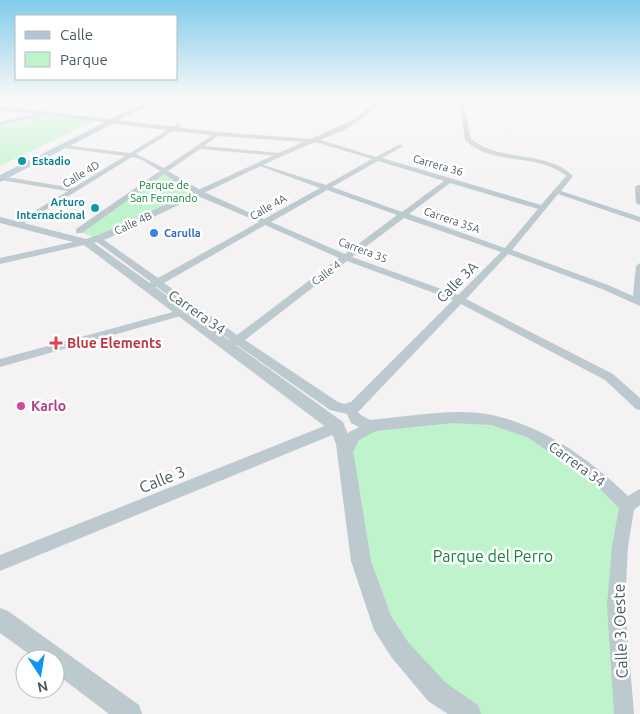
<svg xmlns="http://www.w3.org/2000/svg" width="640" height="714" font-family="Ubuntu,sans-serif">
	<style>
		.green { fill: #bff3cb }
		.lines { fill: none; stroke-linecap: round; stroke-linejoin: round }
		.minor { fill: #bcc9cf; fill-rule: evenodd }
		.tertiary { fill: #bcc9cf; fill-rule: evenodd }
		.primary { fill: #b0c7d2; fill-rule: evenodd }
		.culture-dot { fill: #0f9aa8; stroke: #fff; stroke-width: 2 }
		.shop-dot { fill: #3f7fe0; stroke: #fff; stroke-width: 2 }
		.health-dot { fill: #e0444e; stroke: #fff; stroke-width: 2 }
		.hotel-dot { fill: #d1479c; stroke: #fff; stroke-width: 2 }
		.labels { text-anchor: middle; stroke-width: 5; stroke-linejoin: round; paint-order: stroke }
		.far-culture-label { font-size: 11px; font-weight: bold; fill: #0d838f; stroke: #fff; text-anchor: start }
		.far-street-label { font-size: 11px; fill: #485962; stroke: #fff }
		.far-park-label { font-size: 11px; fill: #108538; stroke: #fff }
		.far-shop-label { font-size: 11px; font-weight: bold; fill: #366cbe; stroke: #fff; text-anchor: start }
		.street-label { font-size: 14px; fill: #485962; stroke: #fff }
		.health-label { font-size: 14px; font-weight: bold; fill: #be3a42; stroke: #fff; text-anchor: start }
		.hotel-label { font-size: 14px; font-weight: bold; fill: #b23c85; stroke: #fff; text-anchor: start }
		.near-street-label { font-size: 16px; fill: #485962; stroke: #fff }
		.near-park-label { font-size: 16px; fill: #108538; stroke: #fff }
	</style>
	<rect width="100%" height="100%" fill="#f4f2f2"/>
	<path class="green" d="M44,113L96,120L0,166V127L30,120L28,117Z
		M163,172L195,191L97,239L79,231Z
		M453,418L531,433L627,506L620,546L624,714H469L382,622L347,448L358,432Z"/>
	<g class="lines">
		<path class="minor" d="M102,99L140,101L138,102Z
			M375,99H379L380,104L373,111H369L376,104Z
			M463,100L467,101L464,107L471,139C501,163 548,150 573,176L561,191L640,217V222L558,194L512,250L608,285L633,296L636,266L640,263V306L602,289L508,254L466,299L613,374L640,398V410L636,409L605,380L461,304L358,412L361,415L370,420C406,417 457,407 492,415C544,426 591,460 628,496L640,489V505L634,510L628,546L625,605L634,714H614L607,605L612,546L619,508L592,481L527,437L491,425L453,423L376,431L359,440L351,456L346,458L341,456L339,452L349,432L359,427L351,423L347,414L330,410L237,345L229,346L228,343L230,340L157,287L148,288L146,286L151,282L93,239L100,237L158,278L259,222L198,196L164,174L82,233H76V229L160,171L142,160L132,157L18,227H15V223L68,191L0,180L1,176L73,188L125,156L65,148L62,146L63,145L130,153L179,123L181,126L136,154L164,168L217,132L219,135L204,146L280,153L281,154L278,156L200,149L168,171L204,192L264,219L320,188L257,165V163L326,185L372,159L312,141L314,138L376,157L398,145H402V147L382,158L541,205L566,176C538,152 493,167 465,140L460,107ZM378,161L444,181L402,212L332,187ZM450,183L538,209L505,248L409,214ZM327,190L397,215L345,254L271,222ZM404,218L501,252L458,295L352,257ZM265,225L339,258L237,335L164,283ZM347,261L453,300L351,402L344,404L338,402L245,340Z
			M44,112L46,114L0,126V122Z
			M638,185H640V205L636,203L635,187Z
			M180,310L184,311L185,313L184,315L0,367V359Z
			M337,421L342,423L344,427L342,431L0,571V555Z"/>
		<path class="tertiary" d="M371,99H377V105L369,114L346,129L280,157L109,238L94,243L343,422L352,444L371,561L391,616L408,642L446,683L478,705L481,714H448L428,701L392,658L374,630L351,561L336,444L331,431L84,245L0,264V258L73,242L0,223V217L86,239L101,234L303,142L217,136L0,110V106L217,132L311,139L354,119L371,105Z
			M0,608L8,611L139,705L142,714H109L55,673V659H36L0,633Z"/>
		<path class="primary" d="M151,99H160L0,182V175Z"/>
	</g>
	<linearGradient id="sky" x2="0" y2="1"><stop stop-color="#82cbec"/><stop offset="0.5" stop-color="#faf9f9"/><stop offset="1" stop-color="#faf9f9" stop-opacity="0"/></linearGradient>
	<rect width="640" height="198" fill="url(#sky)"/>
	<g class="culture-dot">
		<circle cx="22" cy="161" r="5"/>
		<circle cx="95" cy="208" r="5"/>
	</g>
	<circle class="shop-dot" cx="154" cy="233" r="5"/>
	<path class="health-dot" d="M53.5 335.5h5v5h5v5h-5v5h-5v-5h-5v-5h5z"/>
	<circle class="hotel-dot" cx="21" cy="406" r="5"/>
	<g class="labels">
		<g class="far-culture-label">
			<text x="32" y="165">Estadio</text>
			<text x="85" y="206" text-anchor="end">Arturo<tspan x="85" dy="13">Internacional</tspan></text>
		</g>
		<g class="far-street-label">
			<text transform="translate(438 165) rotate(16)" y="4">Carrera 36</text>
			<text transform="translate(81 174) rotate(-31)" y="4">Calle 4D</text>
			<text transform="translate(268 207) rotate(-30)" y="4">Calle 4A</text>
			<text transform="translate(452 220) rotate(19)" y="4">Carrera 35A</text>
			<text transform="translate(133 223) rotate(-25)" y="4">Calle 4B</text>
			<text transform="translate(363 250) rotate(21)" y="4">Carrera 35</text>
			<text transform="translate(326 273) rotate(-37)" y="4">Calle 4</text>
		</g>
		<g class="far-park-label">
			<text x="164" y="189">Parque de<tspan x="164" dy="13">San Fernando</tspan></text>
		</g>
		<g class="far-shop-label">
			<text x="164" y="237">Carulla</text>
		</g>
		<g class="street-label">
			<text transform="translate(457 282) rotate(-45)" y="5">Calle 3A</text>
			<text transform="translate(197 312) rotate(35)" y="5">Carrera 34</text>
			<text transform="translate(577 464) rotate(36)" y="5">Carrera 34</text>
		</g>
		<g class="health-label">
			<text x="67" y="348">Blue Elements</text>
		</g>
		<g class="hotel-label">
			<text x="31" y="411">Karlo</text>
		</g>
		<g class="near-street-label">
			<text transform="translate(162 479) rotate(-22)" y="6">Calle 3</text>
			<text transform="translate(620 631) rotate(-92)" y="6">Calle 3 Oeste</text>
		</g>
		<g class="near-park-label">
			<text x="493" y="562">Parque del Perro</text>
		</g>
	</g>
	<rect x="15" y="15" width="162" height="65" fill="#ffffff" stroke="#b6bdc0"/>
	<rect x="25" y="31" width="25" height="8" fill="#b0c7d2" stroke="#b6bdc0"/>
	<text x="60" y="40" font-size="15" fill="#485962">Calle</text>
	<rect x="25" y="52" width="25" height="15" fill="#bff3cb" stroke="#b6bdc0"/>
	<text x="60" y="65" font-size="15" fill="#485962">Parque</text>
	<g transform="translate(40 674) rotate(168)"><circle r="24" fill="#ffffff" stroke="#b6bdc0"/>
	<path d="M0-4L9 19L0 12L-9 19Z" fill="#0c96f4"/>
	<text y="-8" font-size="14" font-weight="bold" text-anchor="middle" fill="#485962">N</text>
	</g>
</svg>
